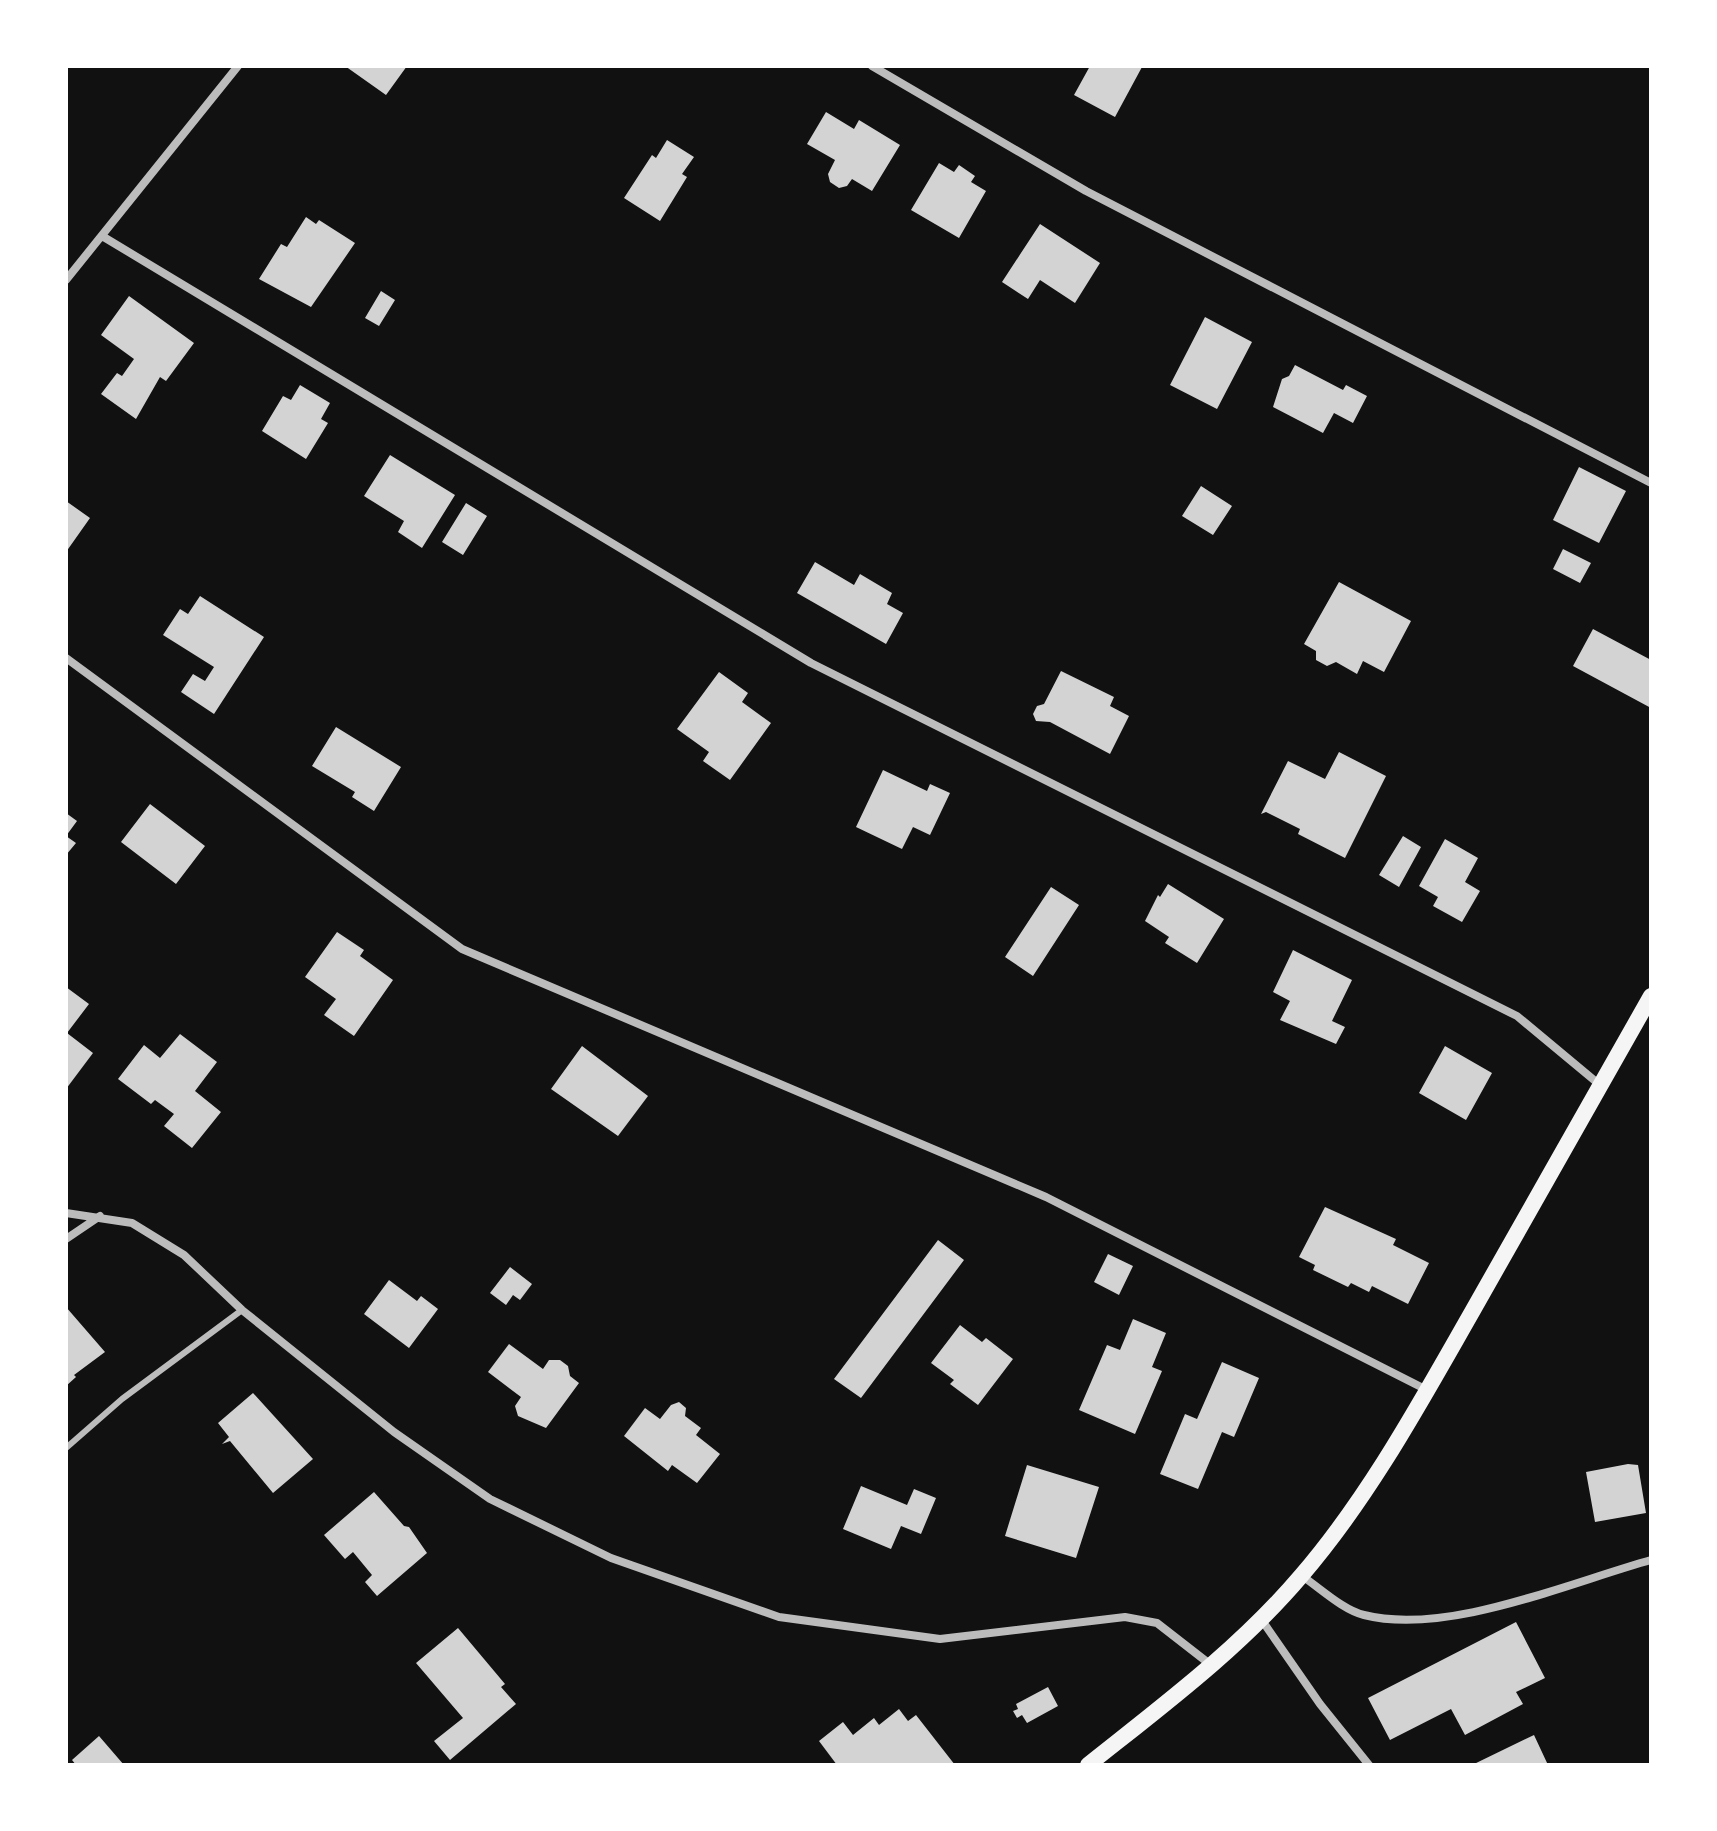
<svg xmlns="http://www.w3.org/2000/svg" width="1717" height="1831" font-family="Signika,sans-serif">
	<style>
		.building { fill: #d3d3d3 }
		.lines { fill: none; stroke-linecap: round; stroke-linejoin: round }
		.service { stroke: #bcbcbc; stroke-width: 6 }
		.minor { stroke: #bcbcbc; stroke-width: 8 }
		.secondary { stroke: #f5f5f5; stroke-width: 16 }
	</style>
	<rect width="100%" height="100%" fill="#111"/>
	<path class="building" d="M345,66H407L386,95Z
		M1090,66L1142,67L1115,117L1074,95Z
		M826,112L854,129L859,120L900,145L872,191L852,179L847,186L839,188L830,182L828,174L835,160L807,144Z
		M667,140L694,157L682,174L687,177L660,221L624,198L652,155L656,158Z
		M939,163L954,172L959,165L975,176L971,182L986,191L959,238L911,210Z
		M306,217L316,224L319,220L355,243L311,307L259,279L281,244L287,247Z
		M1040,224L1100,263L1075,303L1040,280L1028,299L1002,282Z
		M381,291L395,300L379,326L365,318Z
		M129,296L194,343L166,381L160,377L136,419L101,394L117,373L122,376L134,359L101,335Z
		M1205,317L1252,342L1217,409L1170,385Z
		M1295,365L1343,390L1346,385L1367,396L1353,423L1334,413L1323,433L1273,407L1282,379L1289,376Z
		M300,385L330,403L321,419L328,423L306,459L262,431L283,396L291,400Z
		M390,455L455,495L422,548L398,532L404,521L364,496Z
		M1579,467L1626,491L1599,543L1553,520Z
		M1201,486L1232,506L1213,535L1182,516Z
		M66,501L90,518L66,552Z
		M466,503L487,516L463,555L442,542Z
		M1563,549L1591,563L1580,583L1553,569Z
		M815,562L854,585L860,574L892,593L887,604L903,613L886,644L797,593Z
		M1339,582L1411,621L1384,672L1363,661L1357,674L1336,662L1327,666L1316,660V651L1304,644Z
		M200,596L264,637L214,714L181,692L193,674L205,681L214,667L163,635L180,609L188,614Z
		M1593,629L1651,660V708L1573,666Z
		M1061,671L1114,697L1110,706L1129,716L1110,754L1050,722L1036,721L1033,714L1037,706L1044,704Z
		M719,672L748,693L742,702L771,723L730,780L703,761L709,752L677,729Z
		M336,727L401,767L374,811L352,797L355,792L312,766Z
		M1339,752L1386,776L1345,858L1298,834L1300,829L1266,812L1261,814L1288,761L1325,779Z
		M883,770L927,791L930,784L950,793L930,835L913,827L902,849L856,827Z
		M150,804L205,846L176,884L121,842Z
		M66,813L77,821L66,836L76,843L66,855Z
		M1403,836L1421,847L1399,887L1379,875Z
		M1445,839L1478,858L1465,882L1480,891L1462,922L1433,906L1438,897L1419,886Z
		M1168,884L1224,919L1197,963L1165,943L1169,937L1145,921L1158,895L1160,897Z
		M1051,887L1079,905L1033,976L1005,957Z
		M337,932L364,950L360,956L393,980L354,1036L324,1015L336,999L305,977Z
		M1293,950L1352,980L1332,1021L1345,1027L1336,1044L1280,1020L1290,1001L1273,992Z
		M66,987L89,1004L67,1033L93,1053L66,1089Z
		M180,1034L217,1062L195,1091L221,1112L192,1148L164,1126L174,1114L155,1100L151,1104L118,1079L144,1045L160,1058Z
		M582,1046L648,1096L618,1136L551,1089Z
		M1445,1046L1492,1073L1466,1120L1419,1093Z
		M1325,1207L1396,1239L1393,1245L1429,1263L1408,1304L1372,1286L1369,1292L1351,1283L1348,1287L1313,1270L1315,1265L1299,1257Z
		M938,1240L964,1260L861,1398L834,1379Z
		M1108,1254L1133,1266L1119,1295L1094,1282Z
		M510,1267L532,1284L520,1300L513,1295L506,1305L490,1293Z
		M389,1280L417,1301L421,1296L438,1309L409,1348L364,1314Z
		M66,1307L105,1352L74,1375L76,1377L66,1386Z
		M1133,1319L1166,1333L1152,1367L1162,1371L1135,1434L1079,1410L1107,1345L1120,1350Z
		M960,1325L982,1342L986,1338L1013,1359L978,1405L950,1384L954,1380L931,1363Z
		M509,1344L543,1369L549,1360H560L568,1366L570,1376L579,1383L546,1428L518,1416L515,1406L521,1397L488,1372Z
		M1222,1362L1259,1378L1234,1437L1222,1432L1198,1489L1160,1474L1185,1414L1197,1419Z
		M253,1393L313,1459L273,1493L230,1441L222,1444L229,1437L218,1423Z
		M679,1402L686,1408L685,1416L701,1428L696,1435L720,1454L697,1483L672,1465L668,1471L624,1436L645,1408L660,1419L671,1405Z
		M1628,1464L1638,1465L1646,1513L1595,1522L1586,1472Z
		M1027,1465L1099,1487L1076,1558L1005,1536Z
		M861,1486L907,1505L914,1489L936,1498L921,1534L901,1526L891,1549L843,1529Z
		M374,1492L404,1526L409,1527L427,1553L377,1596L365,1582L372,1575L353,1552L345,1559L324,1535Z
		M1516,1622L1545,1678L1516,1692L1523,1704L1465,1735L1451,1709L1390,1740L1368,1698Z
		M458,1628L505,1684L501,1687L516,1704L450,1760L434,1741L463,1718L416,1663Z
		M1048,1687L1058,1706L1027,1723L1022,1715L1017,1718L1013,1711L1018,1709L1016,1704Z
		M899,1709L908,1721L916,1715L955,1765H837L819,1741L843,1722L853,1735L874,1718L879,1725Z
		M1534,1735L1548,1765H1472Z
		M99,1736L124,1765H76L72,1760Z"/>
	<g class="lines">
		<path class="service" d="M66,1448L122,1399L242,1310"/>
		<path class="minor" d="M872,66L1086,191L1651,483
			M102,236L811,663L1517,1016L1600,1085
			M66,280L238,66
			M66,658L462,949L1046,1197L1427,1390
			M66,1213L132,1223L184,1255L242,1310L394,1432L490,1499L611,1558L779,1617L940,1639L1125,1617L1157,1623L1211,1665
			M66,1239L100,1216
			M1302,1576C1320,1588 1343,1610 1364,1615C1447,1636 1568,1583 1651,1560
			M1261,1619L1320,1704L1369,1765"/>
		<path class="secondary" d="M1088,1765C1162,1706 1239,1649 1301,1576C1369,1497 1420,1403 1472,1312C1532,1207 1591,1101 1651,996"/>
	</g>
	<rect width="1717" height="1831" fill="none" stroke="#ffffff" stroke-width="136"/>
</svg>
